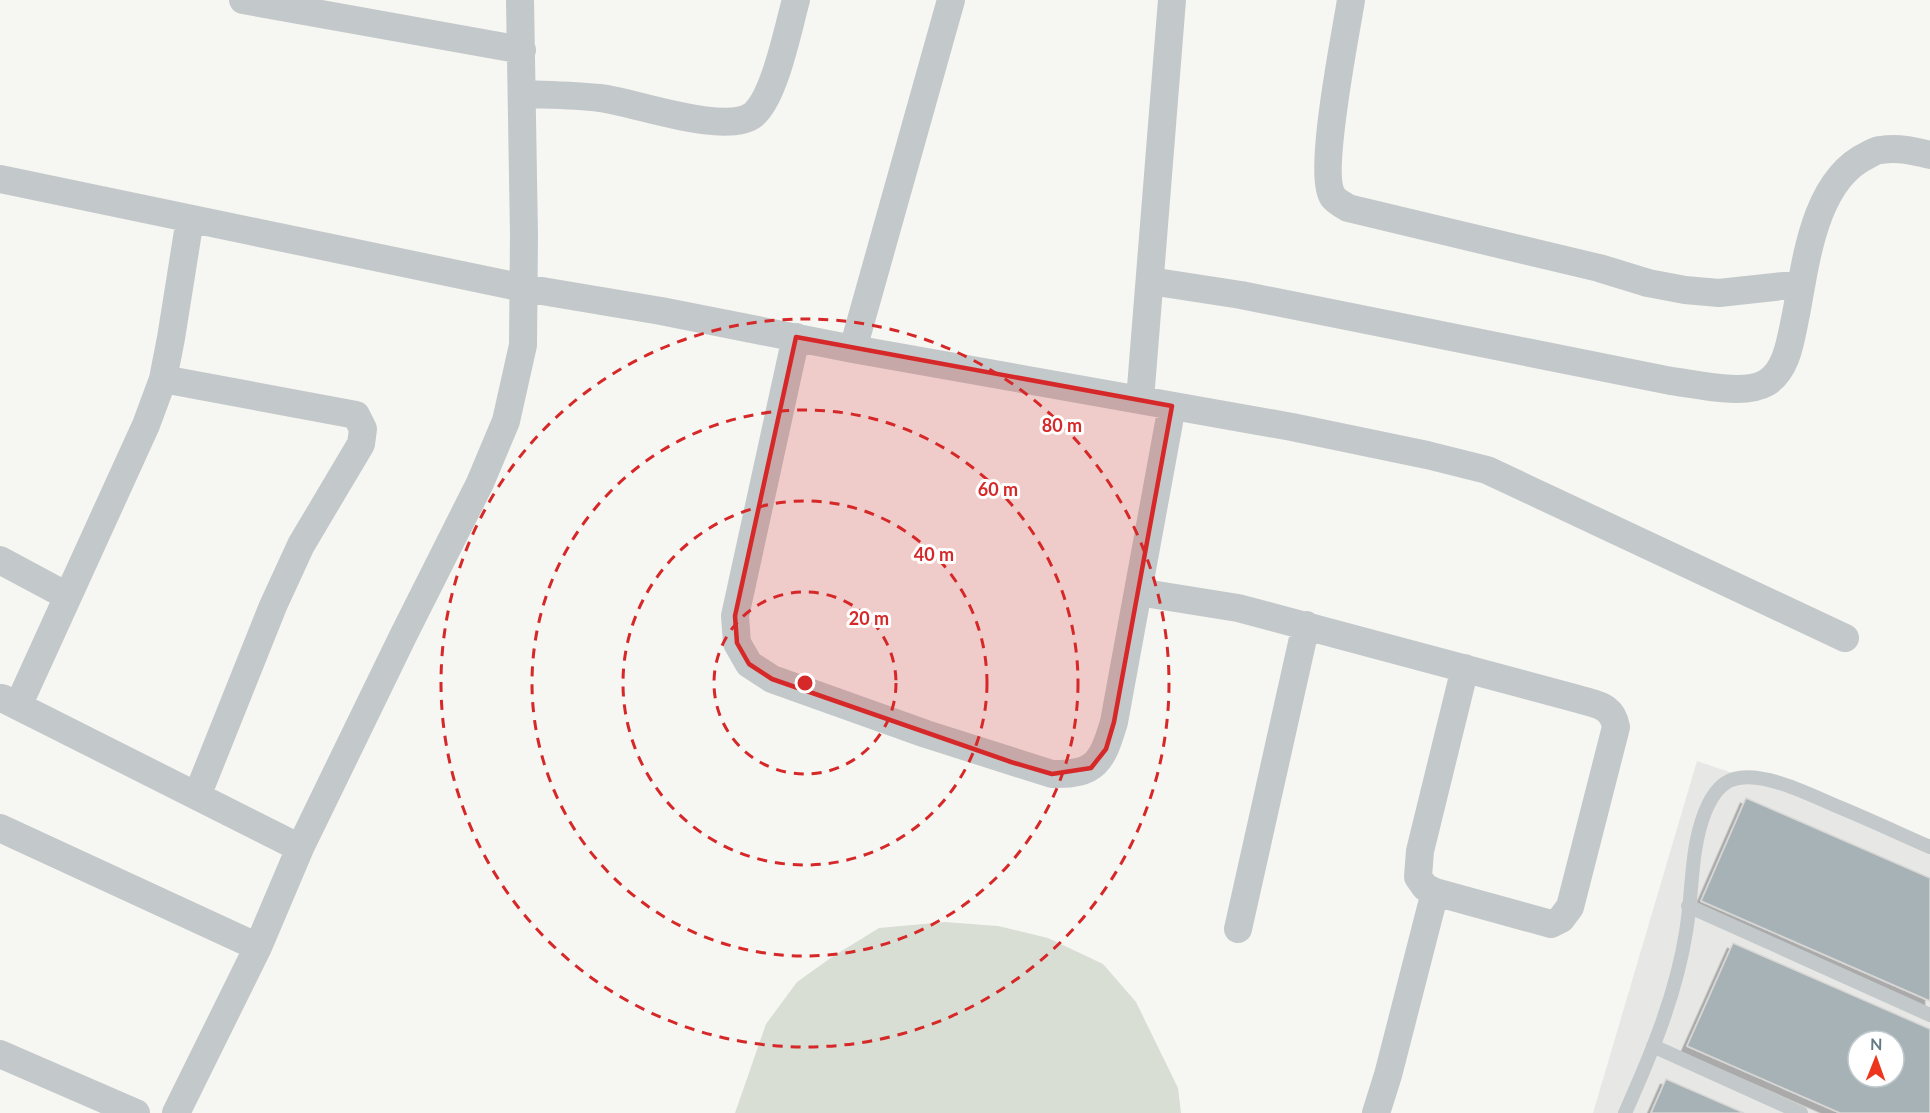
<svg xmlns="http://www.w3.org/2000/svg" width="1930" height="1113" font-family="Lato,sans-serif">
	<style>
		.built { fill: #e7e8e6; fill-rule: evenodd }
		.green { fill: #d8ded3 }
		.building { fill: #a7b2b6; stroke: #d8d7d5; stroke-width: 1.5; fill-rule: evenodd; filter: url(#shadow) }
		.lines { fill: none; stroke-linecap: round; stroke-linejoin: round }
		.service { stroke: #c3c8ca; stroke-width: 14 }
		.minor { stroke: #c3c8ca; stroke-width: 28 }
		.marked { fill: #d62828; fill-opacity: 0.2; stroke: #d62828; stroke-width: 4.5; stroke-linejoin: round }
		.ring { fill: none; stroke: #d62828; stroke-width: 3; stroke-dasharray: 10 8 }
		.centre { fill: #d62828; stroke: #fff; stroke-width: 3 }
		.ring-label { font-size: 18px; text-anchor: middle; font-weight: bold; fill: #d62828; stroke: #fff; stroke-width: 6; stroke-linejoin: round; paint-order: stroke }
	</style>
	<defs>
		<filter id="shadow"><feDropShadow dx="-5.5" dy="5.5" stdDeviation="0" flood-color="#0004"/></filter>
	</defs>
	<rect width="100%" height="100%" fill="#f6f6f2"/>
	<path class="built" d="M1697,761L1930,840V1113H1593ZM1858,1041H1894V1077H1858Z"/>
	<path class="green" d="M945,922L998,926L1048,938L1103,964L1136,1002L1178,1088L1181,1113H735L766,1024L797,982L832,957L879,928Z"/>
	<path class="building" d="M1746,798L1930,878V1001L1701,901Z
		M1733,943L1930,1029V1113H1840L1687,1046ZM1858,1041H1894V1077H1858Z
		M1666,1079L1744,1113H1651Z"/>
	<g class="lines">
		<path class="service" d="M1688,906L1930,1015
			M1653,1046L1801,1113
			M1625,1113C1651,1055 1676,995 1686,932C1693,892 1690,850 1705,812C1711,797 1721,780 1739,778C1766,773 1809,794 1834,805C1866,818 1898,833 1930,847"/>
		<path class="minor" d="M243,0L522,50
			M1351,0C1346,33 1317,174 1333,197C1336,201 1343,205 1348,208L1599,268L1648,283L1685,290L1719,293L1801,284
			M522,94C548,95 575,95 600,98C635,102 725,136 753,115C775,97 788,28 796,0
			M0,179L524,288L661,311L853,349L1292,427L1427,455L1487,470L1845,638
			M1150,281L1241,295L1671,381C1696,384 1744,396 1766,383C1788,370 1791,337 1796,314C1806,262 1814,180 1868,155C1872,153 1876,150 1881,150C1898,147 1914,151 1930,155
			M796,337L735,616L737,643L749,664L772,679L926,734L1052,774C1096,775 1102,762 1114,722L1172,406
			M853,349L951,0
			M163,379L356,415L363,429L361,444L301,545L273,606L197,796
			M1140,400L1172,0
			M0,560L67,596
			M1138,592L1238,608L1578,699C1597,705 1612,705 1616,727L1570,907L1561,919L1551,924L1435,892L1425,887L1418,877L1420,851L1465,668
			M2,698L300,848
			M18,706L146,425L163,379L171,338L190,219
			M0,828L258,947
			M1238,929L1306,625
			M0,1054L136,1113
			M176,1113L258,947L300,848L404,634L480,483L506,421L523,345L524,235L520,0
			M1376,1113L1388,1075L1435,892"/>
	</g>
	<path class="marked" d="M796,337L1172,406L1114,722L1106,749L1091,768L1052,774L1011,762L772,679L749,664L737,643L735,616Z"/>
	<g class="ring">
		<circle cx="805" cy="683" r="91"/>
		<circle cx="805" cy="683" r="182"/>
		<circle cx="805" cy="683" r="273"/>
		<circle cx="805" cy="683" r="364"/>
	</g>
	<circle cx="805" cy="683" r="9" class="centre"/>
	<g class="ring-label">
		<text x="1062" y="432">80 m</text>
		<text x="998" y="496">60 m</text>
		<text x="934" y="561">40 m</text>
		<text x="869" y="625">20 m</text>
	</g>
	<g transform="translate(1876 1059) rotate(1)"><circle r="28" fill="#ffffff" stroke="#c1cace" stroke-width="1.5"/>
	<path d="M0-4.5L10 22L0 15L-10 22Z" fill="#ec351c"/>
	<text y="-9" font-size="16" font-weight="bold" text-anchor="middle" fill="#637a85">N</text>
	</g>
</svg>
